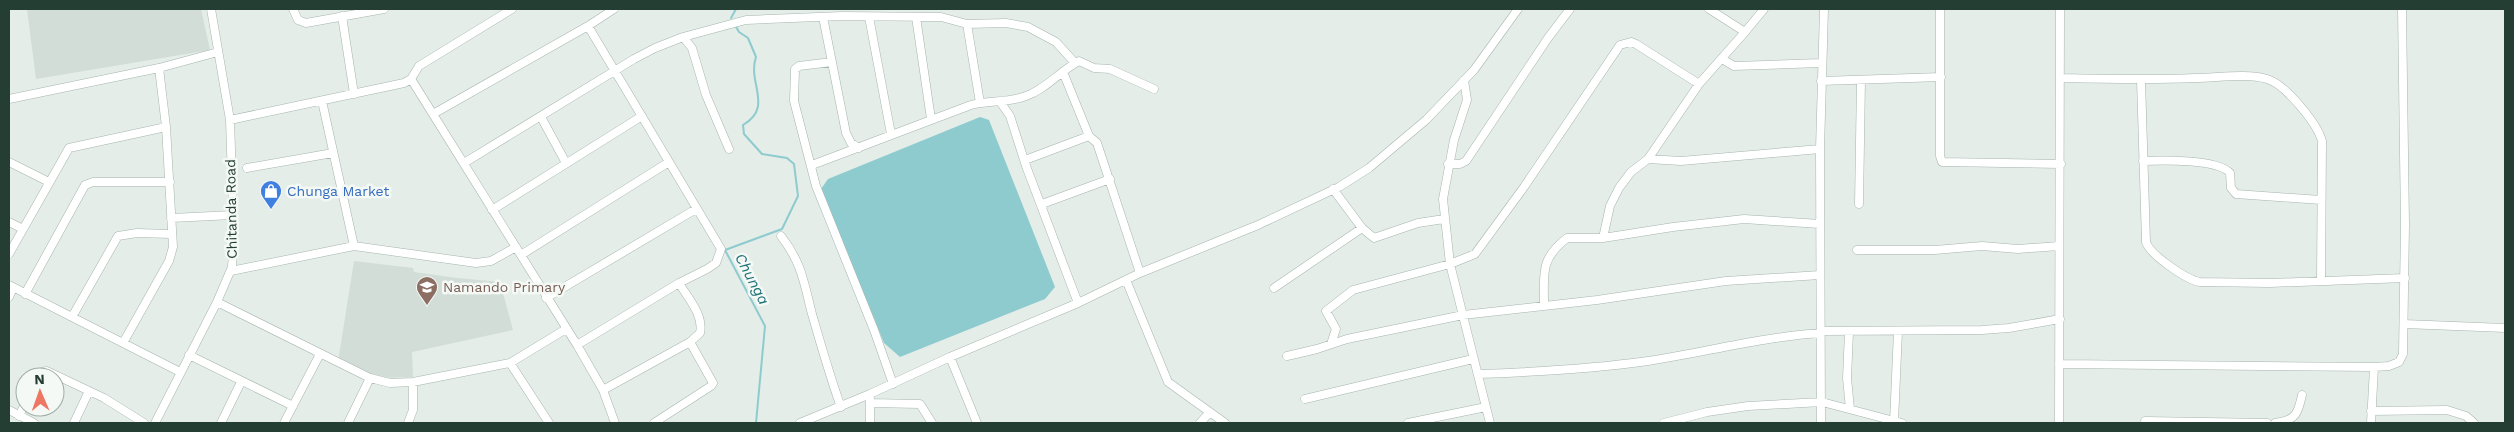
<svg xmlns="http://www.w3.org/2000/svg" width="2514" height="432" font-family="'Work Sans',sans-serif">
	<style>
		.built { fill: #d2ddd7 }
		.water { fill: #8ecbcf }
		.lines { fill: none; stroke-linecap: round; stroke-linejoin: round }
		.stream { stroke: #8ecbcf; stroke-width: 2 }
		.minor-casing { stroke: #a7b5ae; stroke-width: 9 }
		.minor { stroke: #fff; stroke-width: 8 }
		.labels { text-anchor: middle; stroke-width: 5; stroke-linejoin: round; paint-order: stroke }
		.shop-label { font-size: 14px; fill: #366cbe; stroke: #f4f9f6; text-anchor: start }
		.street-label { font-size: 14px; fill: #243e34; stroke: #f4f9f6 }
		.education-label { font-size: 14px; fill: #785e54; stroke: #f4f9f6; text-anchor: start }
		.water-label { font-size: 15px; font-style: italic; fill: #207178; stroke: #f4f9f6 }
	</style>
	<rect width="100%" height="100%" fill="#e4ede8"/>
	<path class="built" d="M27,9H201L210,50L36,79Z
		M354,261L413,268L414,272L457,278L500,282L513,330L412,352L413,377L378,378L338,362Z"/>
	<path class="water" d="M980,117L989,120L1055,287L1045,299L900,357L884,343L821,189L828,179Z"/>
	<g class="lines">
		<path class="stream" d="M731,18L736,9
			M735,25L739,32L748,38L756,57C747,83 774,107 743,125L744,134L762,154L787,158L794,164L798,196L782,229L725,250L765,326L756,423"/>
		<g class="minor-casing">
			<path id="minor" d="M293,9L298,20L306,23L384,9
				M1709,9L1745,32L1764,9
				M1940,9V156L1942,162L2061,164
				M342,16L354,94
				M823,17L846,133L851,143L859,148
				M869,17L891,134
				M916,17L931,119
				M967,24L980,103
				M683,37L746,20L842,16L941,17L967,24L1006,23L1028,27L1056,42L1075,63
				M1722,59L1734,66L1821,63
				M832,62L799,66L795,69L794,101L816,186L874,330L893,384
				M1063,72L1089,136L1097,143L1140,273
				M2061,78C2106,79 2150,80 2195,78C2217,78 2246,73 2267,79C2285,84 2317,123 2322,141L2321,281
				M411,79L419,66L512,9
				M1464,80L1467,100L1454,140L1443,199L1450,264L1490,423
				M2141,80L2146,242C2150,255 2187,280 2200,282L2270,283L2405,278
				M1821,81L1941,77
				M9,99L159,68L218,52
				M322,101L354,246
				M1001,103L1010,116L1026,166L1078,303
				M433,114L588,26L614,9
				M541,117L566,163
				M230,120L404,83L411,79L577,345L603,390L615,423
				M1648,159L1681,161L1820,149
				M1025,160L1089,136
				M2143,161C2161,160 2218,159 2230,173L2231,188L2236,194L2321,200
				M9,162L49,182
				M464,163L634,59L655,48L683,37L692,48L706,95L729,149
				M1448,164H1460L1466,161L1548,38L1570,9
				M812,165L971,105C989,100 1008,103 1026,96C1046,89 1060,71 1079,61L1094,68L1110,69L1154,89
				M247,168L333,153
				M1333,189L1362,228L1374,238L1418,223L1444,219
				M1042,204L1110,179
				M1859,204L1861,80
				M492,210L642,116
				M171,218L233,215
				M9,222L23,229
				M781,236C802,263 804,283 812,314C821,345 830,377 841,407
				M1603,238L1610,206L1619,188L1631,172L1648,159L1699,84L1745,32
				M1857,250H1935L1982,246L2018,249L2059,246
				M9,254L69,148L166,127
				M521,255L669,162
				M231,271L354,246L476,263L491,261L516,247
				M1126,280L1168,382L1225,423
				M9,285L180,372
				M1274,288L1362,228
				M25,294L85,185L93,182H170
				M9,297L13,288
				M546,298L696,209
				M217,302L370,378L390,383L413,382L510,363L566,329
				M1544,304C1544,273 1540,259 1567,238H1603L1673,227L1744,219L1820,224
				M72,317L118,236L137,233L171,234
				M2404,324L2505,328
				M1821,331L1982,330L2009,328L2060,319
				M1849,332L1847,378L1850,409
				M123,343L169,261L173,247L166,127L159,68
				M1331,344L1336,329L1326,311L1353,290L1450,264L1475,254L1524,187L1620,45L1631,42L1636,44L1699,84
				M577,345L679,283L707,269L716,263L721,249L588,26
				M189,355L293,406
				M1287,356L1317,349L1347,339L1463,315L1597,300L1726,281L1820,275
				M950,357L977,423
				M510,363L549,423
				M2059,364L2374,367L2389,366L2399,362L2403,354L2405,225L2402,9
				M1478,374C1535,372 1591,369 1648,361C1706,352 1762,337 1821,333
				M39,377L42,372L47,371L104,398L144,423
				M603,390L690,342L700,333C704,315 688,298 679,283
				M870,399V423
				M1305,399L1473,359
				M870,403L920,404L932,423
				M9,410L34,423
				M2371,411L2447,410L2466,416L2474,423
				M19,416L25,404
				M2145,421L2267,423
				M1894,422L1898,331
				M74,423L89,391
				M155,423L217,302L232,267L234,238L230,120L211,9
				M221,423L241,382
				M284,423L320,354
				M348,423L370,378
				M408,423L413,410V382
				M654,423L711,386L713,383L690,342
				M800,423L870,394L950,357L1078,303L1140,273L1258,225L1339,187L1369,168L1426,120L1474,70L1518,9
				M1200,423L1209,413
				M1408,423L1486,407
				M1664,423L1707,412L1748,406L1822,402L1902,423
				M1821,423L1820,149L1824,9
				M2059,423L2060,9
				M2275,423C2296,420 2298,414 2302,395
				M2371,423L2374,367"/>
		</g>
		<use href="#minor" class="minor"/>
	</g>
	<defs>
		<g id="shop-pin" transform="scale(1.125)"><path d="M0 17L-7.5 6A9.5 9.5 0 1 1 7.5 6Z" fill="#3f7fe0" stroke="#f4f9f6"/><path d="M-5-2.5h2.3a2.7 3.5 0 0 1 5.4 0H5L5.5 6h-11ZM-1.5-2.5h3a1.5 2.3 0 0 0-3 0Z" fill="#fff"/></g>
		<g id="school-pin" transform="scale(1.125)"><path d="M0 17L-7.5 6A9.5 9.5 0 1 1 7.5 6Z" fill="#8d6e63" stroke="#f4f9f6"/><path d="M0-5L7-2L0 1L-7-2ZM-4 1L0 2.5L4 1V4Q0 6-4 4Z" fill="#fff"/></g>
	</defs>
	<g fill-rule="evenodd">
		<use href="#shop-pin" x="271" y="191"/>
		<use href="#school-pin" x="427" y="287"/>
	</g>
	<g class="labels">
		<g class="shop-label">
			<text x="287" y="196">Chunga Market</text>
		</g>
		<g class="street-label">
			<text transform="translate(231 209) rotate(-91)" y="5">Chitanda Road</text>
		</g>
		<g class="education-label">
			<text x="443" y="292">Namando Primary</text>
		</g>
		<g class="water-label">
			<text transform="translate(752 279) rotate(62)" y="5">Chunga</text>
		</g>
	</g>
	<rect width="2514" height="432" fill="none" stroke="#243e34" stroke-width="20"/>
	<g transform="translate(40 392) rotate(358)"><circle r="24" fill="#f4f9f6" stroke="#a1aea8"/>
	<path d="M0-4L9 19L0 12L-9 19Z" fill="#ed7762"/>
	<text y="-8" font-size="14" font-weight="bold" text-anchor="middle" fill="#243e34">N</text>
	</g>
</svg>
